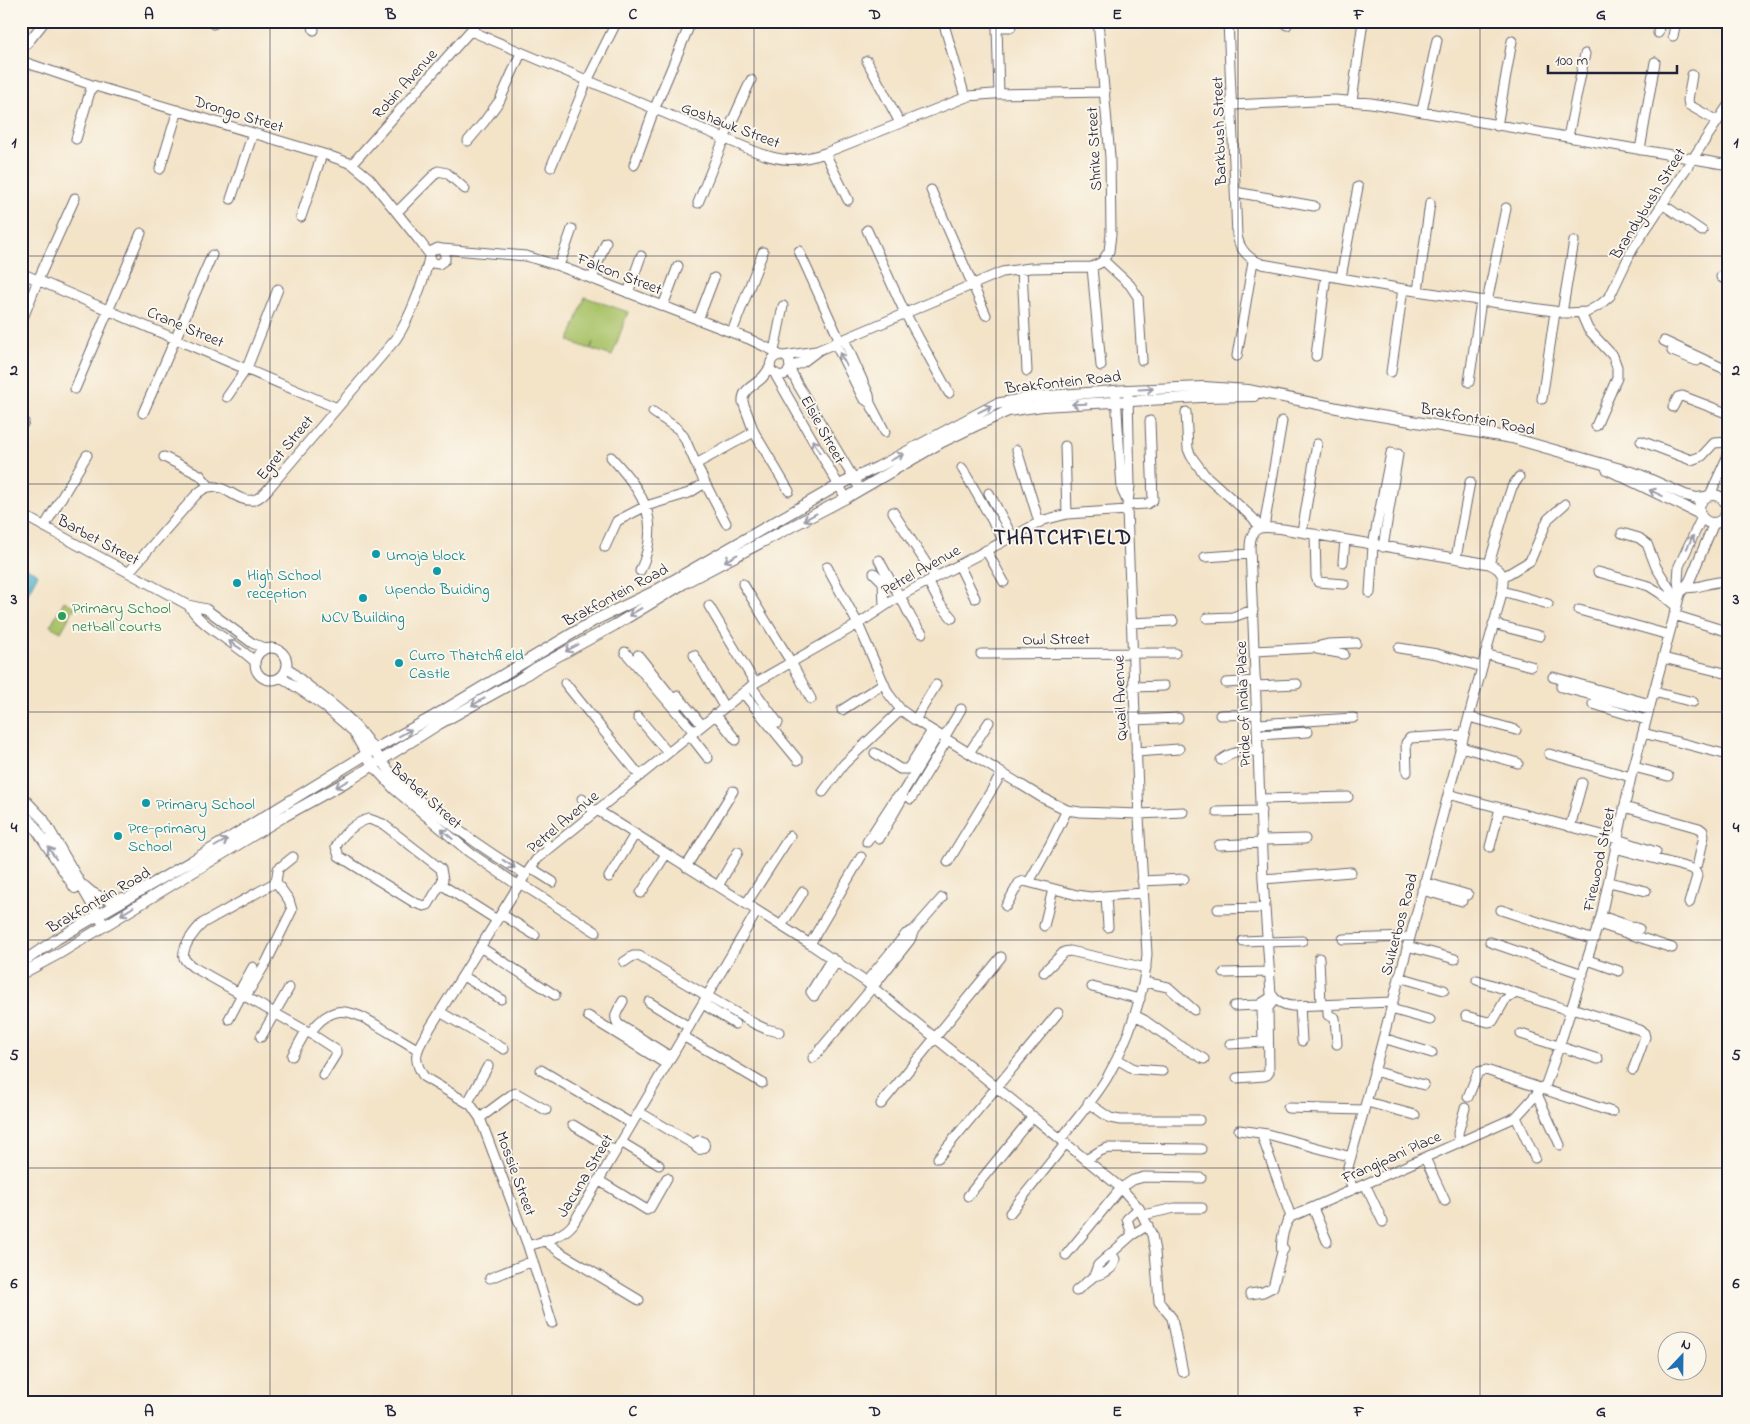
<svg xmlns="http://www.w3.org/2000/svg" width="1750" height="1424" font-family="'Indie Flower',sans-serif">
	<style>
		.green { fill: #a9c268; stroke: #667252 }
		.water { fill: url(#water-ripples); stroke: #366882 }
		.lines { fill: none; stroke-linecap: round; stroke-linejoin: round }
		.minor-casing { stroke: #6b666c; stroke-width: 11 }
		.tertiary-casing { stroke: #6b666c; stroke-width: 12 }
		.minor { stroke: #fff; stroke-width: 9 }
		.tertiary { stroke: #fff; stroke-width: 10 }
		.oneway { stroke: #9c9ca7 }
		.grid { fill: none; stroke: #22223b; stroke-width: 1; stroke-opacity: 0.55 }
		.culture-dot { fill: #0f9aa8; stroke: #fbf7ec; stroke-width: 2 }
		.leisure-dot { fill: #2e9e5b; stroke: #fbf7ec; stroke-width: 2 }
		.labels { text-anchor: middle; stroke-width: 4; stroke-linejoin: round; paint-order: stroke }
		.street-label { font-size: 16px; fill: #22223b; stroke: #fbf7ec }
		.culture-label { font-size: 16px; fill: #0d838f; stroke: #fbf7ec; text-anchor: start }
		.leisure-label { font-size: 16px; fill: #27864d; stroke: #fbf7ec; text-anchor: start }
		.district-label { font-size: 21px; font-weight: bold; letter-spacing: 1px; fill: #22223b; stroke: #fbf7ec }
		.neatline { fill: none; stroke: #22223b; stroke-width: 2 }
		.grid-label { font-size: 16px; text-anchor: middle; font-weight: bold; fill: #22223b }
	</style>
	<defs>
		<pattern id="water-ripples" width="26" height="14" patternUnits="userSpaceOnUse" patternTransform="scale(1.25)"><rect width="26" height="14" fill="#49afc8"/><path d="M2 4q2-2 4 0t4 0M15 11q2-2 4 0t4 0" fill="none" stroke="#3c8ea4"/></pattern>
	</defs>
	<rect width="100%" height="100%" fill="#fbf7ec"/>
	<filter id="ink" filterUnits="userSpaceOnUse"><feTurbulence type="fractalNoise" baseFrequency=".02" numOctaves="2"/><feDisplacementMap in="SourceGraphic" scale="10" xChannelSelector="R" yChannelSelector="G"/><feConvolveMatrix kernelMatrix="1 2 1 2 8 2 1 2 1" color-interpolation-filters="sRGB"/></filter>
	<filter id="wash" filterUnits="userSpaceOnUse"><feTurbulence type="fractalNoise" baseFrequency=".0096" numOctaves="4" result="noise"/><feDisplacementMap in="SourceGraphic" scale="20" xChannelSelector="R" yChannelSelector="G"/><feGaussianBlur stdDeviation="1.12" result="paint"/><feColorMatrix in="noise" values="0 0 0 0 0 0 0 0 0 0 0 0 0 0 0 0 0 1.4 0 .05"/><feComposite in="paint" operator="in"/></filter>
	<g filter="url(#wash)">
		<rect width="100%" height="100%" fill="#f3e3c7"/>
		<path class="green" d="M585,297L628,312L612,356L591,349L593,342L590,349L569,341Z
			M64,601L75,607L61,632L50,626Z"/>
		<path class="water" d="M21,565L38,574L21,606Z"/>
	</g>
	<g filter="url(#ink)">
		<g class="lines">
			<g class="minor-casing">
				<path id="minor" d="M311,21L314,30
					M943,21L965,97
					M1228,21L1237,235C1239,249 1249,259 1262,264L1403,289L1567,313L1587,312L1601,304L1610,296L1632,250L1729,104
					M1287,21V25
					M213,24L218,21
					M471,31L754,151C781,162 798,162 825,153L969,96L993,94L1105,92
					M1658,33L1660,21
					M1673,36L1676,21
					M21,51L45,21
					M21,61L92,85L327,155L352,164L369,178L418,239L430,255
					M867,61L900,123
					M1692,75L1688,100L1689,105L1717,121
					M999,94L997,27H1011
					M1352,101L1363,21
					M1233,105L1335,100L1371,103L1729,165
					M1422,111L1437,40
					M1497,126L1512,41
					M1568,137L1585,54
					M76,139L92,85
					M468,141L484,122L500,100L521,53
					M1640,150L1655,62
					M825,153L848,200
					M352,164L479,21
					M634,165L654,110L688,29
					M551,167L587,81L617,21
					M160,169L178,110
					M931,190L986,315
					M1235,192L1314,206
					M231,199L253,133
					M698,203L724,139L751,80
					M1662,204L1702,231
					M397,212L438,171L447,173L465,189
					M301,217L322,154
					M867,230L905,313L949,393
					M442,249L526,256L559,266L749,339L774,351L779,355
					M799,251L840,341
					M1103,260L1130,285L1138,297L1142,360
					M559,266L572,229
					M1092,267L1101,366
					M1022,269L1027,371
					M21,273L337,408
					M1341,277L1358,187
					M1721,277L1729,282
					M592,279L606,242
					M1418,291L1430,203
					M628,293L641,256
					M1487,302L1506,208
					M663,306L678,266
					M1562,313L1574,241
					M1581,313L1588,329L1613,356L1617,367V378L1596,426
					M698,320L714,278
					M21,323L38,280L75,198
					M732,332L763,252
					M844,339L869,395L870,403L885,432
					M1664,341L1729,371
					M835,343L863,398L870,403
					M774,351L783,306
					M1672,351L1697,361
					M784,356L816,351
					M1237,356L1253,261
					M1316,356L1326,275
					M791,367L803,362L819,350L1002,272L1030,268L1092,267L1102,262L1109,251L1111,234L1110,157L1098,21
					M770,368C767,371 765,375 762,378C754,386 742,389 743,402L754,432L789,491
					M790,369L786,374L780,376L771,371C767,358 780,350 789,360L790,369L798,385L860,489
					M1391,372L1403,289
					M776,376L846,498
					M1469,382L1481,301
					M75,389L141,233
					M1116,395L1122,490L1127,501
					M227,397L247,368L278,289
					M1542,399L1555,312
					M1673,407L1678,397L1682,396L1729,414
					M653,412L678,429L684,437L696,464
					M1186,412L1188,449L1191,456L1204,474L1253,518L1260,528
					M143,413L212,255
					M21,427L24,422
					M1641,441L1691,460L1702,456L1714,443L1729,442
					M1065,446L1067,514
					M1017,450L1039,522
					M164,457L200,475L209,486
					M611,457C645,494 662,522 640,571
					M962,468L1004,541
					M989,493L1012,536
					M1710,495L1729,453
					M1726,503L1729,491
					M1127,505L1147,504L1153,500L1150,421
					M893,512L935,577
					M21,514L188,605L206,609L252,643L264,648
					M726,523L705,483L696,464L754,432
					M44,527L87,455
					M1264,527L1282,421
					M1302,532L1317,444
					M1622,533L1639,538L1647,544L1656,567L1678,602
					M1315,534L1316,577L1318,582L1344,584
					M605,547L617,521L646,506L689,493L705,483
					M1383,547L1398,454
					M986,550L1004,582
					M1205,557L1250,554
					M1456,558L1470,482
					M879,560C885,572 892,583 899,595C908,609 910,621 922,633
					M1343,562L1345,540
					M1489,564L1509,496L1512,487L1519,477
					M959,565L975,598
					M827,567L858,624L888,693L901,710L915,720L1041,797L1067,810L1080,812L1139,814L1183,812
					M129,572L195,496C219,471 233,504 254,500C260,498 265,493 269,488L396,339C410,318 426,277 430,252L438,248L442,249L445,254V260L439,264L433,263L430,258
					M1598,572L1649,586L1660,593L1677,607
					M874,573L883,582L884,606
					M1503,577L1530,561L1548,519L1565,504
					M928,581L940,604L952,618
					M743,584L791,662L811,699
					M1682,587C1698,591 1713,578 1729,583
					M1502,591L1548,604
					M1370,593L1373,545L1391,453
					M1680,594L1690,580L1714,523
					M188,605C205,630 233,641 254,661
					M709,606L755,683
					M1579,610L1669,635
					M1674,615L1729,632
					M1207,618L1233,617L1253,610
					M1131,623L1173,621
					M1493,624L1540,636
					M255 664a16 16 0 1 1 32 0a16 16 0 1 1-32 0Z
					M1399,648L1437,654L1482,667
					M1317,649L1344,654
					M1255,651L1312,648L1328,644L1356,643
					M625,652L693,731
					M981,654L1175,653
					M1485,654L1531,666
					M638,655L678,705
					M694,655L724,707
					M1663,658L1729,674
					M287,667C305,686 329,699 348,718C368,737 379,760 397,780C408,793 422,802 435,812C464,835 494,856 526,875
					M281,677L324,706L353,731L372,765L394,789L469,852L519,886
					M1553,677L1650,704
					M565,683L640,776
					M1226,683L1256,681
					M751,686L778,723
					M1256,686L1297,684
					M1133,687L1164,686
					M1561,687L1649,710
					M1654,692L1693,702
					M743,693L798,760
					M678,696L702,725
					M1593,704L1646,720
					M842,710L884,683
					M715,714L736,740
					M1220,715L1257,714
					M638,717L668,753
					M1469,717L1516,730
					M915,720L936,685
					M1135,720L1178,718
					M1258,724L1353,718
					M1643,733L1728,755
					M690,735L708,758
					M1258,735L1308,732
					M944,738L961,709
					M1461,747L1518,763
					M1136,752L1179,749
					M875,753L900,769H908L932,731
					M969,753L989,722
					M1549,754L1631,777
					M1221,760C1234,750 1243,752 1259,751
					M1634,767L1668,776
					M1407,772L1406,743L1410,738L1464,735
					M823,792L844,764L901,710
					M1448,794L1617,839L1656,852
					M582,799L595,812
					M911,799L947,740
					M1261,799L1348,797
					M1624,807L1699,828L1703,831L1704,836L1698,863
					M597,810L810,944L866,982L1121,1188L1139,1208L1152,1235L1155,1251L1159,1302L1172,1318L1183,1372
					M1217,812L1261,811
					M369,819L383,824L441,869L443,880L428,905L424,906L415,903L339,856L336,847C341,835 356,822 369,819Z
					M1570,827L1582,783
					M544,838L549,849
					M879,839L902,799L903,792L938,735
					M1262,840L1305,839
					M867,842L895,799L900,795
					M1219,845L1262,843
					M1490,847L1500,808
					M1615,848L1693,869L1696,872L1697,876L1689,903
					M948,862L1002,773
					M686,867L733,791
					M531,868L553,882
					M609,877L635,834
					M1263,879L1351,872
					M1142,881L1184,879
					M276,882L278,869L293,857
					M1029,882L1051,843L1067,810
					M1424,882L1468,895
					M1609,882L1646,891
					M520,883L596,932
					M442,885L497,920
					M718,886L738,852
					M1422,890L1462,901
					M641,893L666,854
					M1106,896L1108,927
					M746,904L790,836
					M1006,906L1019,883L1024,881L1077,895L1090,897L1143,893
					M1218,909L1265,908
					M1501,910L1594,940
					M501,914L535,935
					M1601,916L1639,929
					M1599,924L1672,948
					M781,926L803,892
					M1044,926L1053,889
					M1343,939L1410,937
					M1243,941L1267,940
					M1267,942L1302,941
					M1490,942L1583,974
					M810,944L861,857
					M1407,946L1455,959
					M480,947L555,995
					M832,958L811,992L814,996L837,961
					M1319,958L1321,1005
					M1588,960L1619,971
					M624,962L633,956H639L755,1024L766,1029L779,1032
					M1044,972L1064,952L1070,951L1146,968
					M1224,973L1269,972
					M463,976L501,999
					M1399,977L1444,990
					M1477,980L1571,1011
					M866,982L906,934L914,930
					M1144,982L1168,987L1194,1010
					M1092,987L1140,999
					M239,992L253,967
					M246,996L267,961L292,910L289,900L276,882L203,923C195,930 181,948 184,958C186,962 189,964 193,967L310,1033C333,1001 351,1010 380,1027C392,1034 405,1042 417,1049
					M623,1001C619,1009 612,1016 618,1024L671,1057
					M649,1002L689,1027
					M703,1004L735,1024
					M1328,1005V1015L1335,1018L1337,1044
					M1234,1006L1259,1005L1273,996
					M1300,1006L1302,1041
					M1572,1008L1640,1030L1644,1033L1645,1037L1633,1070
					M1391,1009L1430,1020
					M440,1012L504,1049
					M1134,1015L1144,1020L1179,1045L1204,1059
					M588,1016L666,1064
					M1466,1016L1488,1022L1493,1021L1505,1000L1516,993
					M229,1019L242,994
					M310,1033L336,1050V1054L323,1075
					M1521,1034L1598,1059
					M683,1036L762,1083
					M261,1037L289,988
					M1383,1038L1432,1053
					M1230,1044L1262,1042L1263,1039L1262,1010
					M292,1056L306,1031
					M813,1058L872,988L910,940L914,930L942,898
					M1117,1059L1134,1069L1162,1071
					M541,1070L632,1124
					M1374,1071L1424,1085
					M1237,1078L1264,1076L1267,1075L1269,1072L1268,1008L1275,999
					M1537,1094L1560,1145
					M1468,1097L1478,1072L1486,1070L1612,1112
					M468,1102L488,1066
					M1367,1102L1415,1115
					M1088,1103L1110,1118L1120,1120H1199
					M881,1104L1001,957
					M1288,1108L1364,1110
					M639,1112L695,1145
					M1516,1117L1535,1158
					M480,1118L511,1095L516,1093L546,1110
					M573,1125L615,1151
					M1239,1130L1267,1134L1351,1157
					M1061,1139C1076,1119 1098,1095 1109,1074C1128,1040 1145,993 1147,954L1139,817L1127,510L1130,486L1128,395
					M1263,1139L1291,1217
					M695.5 1145a4.5 4.5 0 1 1 9 0a4.5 4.5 0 1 1-9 0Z
					M621,1142L659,1165
					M1459,1143L1458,1133L1465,1108
					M938,1158L1058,1013
					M1425,1158L1445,1201
					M1086,1160L1100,1151L1108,1148L1201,1149
					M598,1180L647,1210L650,1208L667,1178
					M1365,1184L1383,1222
					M1352,1190L1348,1167L1364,1110L1484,660C1488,642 1505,592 1503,578C1501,570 1496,567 1489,564L1283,529C1263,527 1251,523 1250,547L1263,879L1271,994C1276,1001 1282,1005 1292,1006L1392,1002
					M968,1196L1033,1116
					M1313,1208L1327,1241
					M1010,1213L1066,1143
					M1143,1215L1175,1208H1202
					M1132,1235L1127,1219L1139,1208
					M544,1240L561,1253L639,1300
					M528,1246C543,1241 563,1237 573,1224L757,911
					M1282,1252C1280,1243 1284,1224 1291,1217L1516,1117L1546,1084L1559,1047L1601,916L1631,777L1680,594L1678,581L1679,566L1702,517
					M1066,1255L1121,1188L1133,1180L1144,1177L1201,1178
					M1094,1276C1103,1274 1114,1270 1115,1259L1111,1253
					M490,1278L533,1261
					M1076,1291L1094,1276L1098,1265L1132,1235L1148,1225
					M1250,1294L1263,1292L1273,1287L1282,1252L1284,1249
					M552,1323L528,1246L480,1118L471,1105L424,1077C413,1060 415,1052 425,1036L520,883L536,860L549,849L755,683L858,624L900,596L1044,520L1067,514L1127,510"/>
			</g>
			<g class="tertiary-casing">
				<path id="tertiary" d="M1607,469L1700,514
					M1699 509a14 14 0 1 1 28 0a14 14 0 1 1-28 0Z
					M21,796L43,819L101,920
					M21,811L33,824L75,888
					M84,886C95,897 107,902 123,898
					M21,963L57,939L190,862L375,749L434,716L595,620L653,592L839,485L878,467L996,404L1033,397L1128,390L1204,387L1248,390L1357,412L1512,438L1638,474L1685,495L1697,498L1705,497
					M21,974L60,953L283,817L353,778L439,724L518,680L536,668L615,625L686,582L846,498L942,442L975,426L1008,411L1042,406L1201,397L1254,396"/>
			</g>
			<use href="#minor" class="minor"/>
			<use href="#tertiary" class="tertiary"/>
		</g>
		<defs><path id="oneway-shaft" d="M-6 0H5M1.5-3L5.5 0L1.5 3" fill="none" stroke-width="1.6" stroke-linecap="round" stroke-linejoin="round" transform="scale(1.25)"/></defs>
		<g class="oneway">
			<use href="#oneway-shaft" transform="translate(843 359) rotate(-117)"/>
			<use href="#oneway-shaft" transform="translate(1146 389) rotate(-3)"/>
			<use href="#oneway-shaft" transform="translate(1079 404) rotate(178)"/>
			<use href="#oneway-shaft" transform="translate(985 409) rotate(-26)"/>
			<use href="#oneway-shaft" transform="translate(816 446) rotate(-120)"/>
			<use href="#oneway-shaft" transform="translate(897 457) rotate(-28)"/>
			<use href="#oneway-shaft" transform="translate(1656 493) rotate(-156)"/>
			<use href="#oneway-shaft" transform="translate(810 517) rotate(152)"/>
			<use href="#oneway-shaft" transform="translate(1690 542) rotate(-64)"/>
			<use href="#oneway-shaft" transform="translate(731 558) rotate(152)"/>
			<use href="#oneway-shaft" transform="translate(635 612) rotate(149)"/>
			<use href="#oneway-shaft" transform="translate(235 645) rotate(-147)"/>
			<use href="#oneway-shaft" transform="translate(572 648) rotate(152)"/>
			<use href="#oneway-shaft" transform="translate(478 702) rotate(151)"/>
			<use href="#oneway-shaft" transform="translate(405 733) rotate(-29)"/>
			<use href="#oneway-shaft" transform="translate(342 784) rotate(150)"/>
			<use href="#oneway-shaft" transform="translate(447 834) rotate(-139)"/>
			<use href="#oneway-shaft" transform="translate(221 843) rotate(-30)"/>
			<use href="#oneway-shaft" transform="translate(52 853) rotate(-123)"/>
			<use href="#oneway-shaft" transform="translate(509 864) rotate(33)"/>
			<use href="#oneway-shaft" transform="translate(127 911) rotate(148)"/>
		</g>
	</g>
	<path class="grid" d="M270,21V1403M512,21V1403M754,21V1403M996,21V1403M1238,21V1403M1480,21V1403M21,256H1729M21,484H1729M21,712H1729M21,940H1729M21,1168H1729"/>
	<g class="culture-dot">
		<circle cx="376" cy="554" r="5"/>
		<circle cx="437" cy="571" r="5"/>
		<circle cx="237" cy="583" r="5"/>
		<circle cx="363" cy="598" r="5"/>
		<circle cx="399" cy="663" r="5"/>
		<circle cx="146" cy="803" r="5"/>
		<circle cx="118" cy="836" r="5"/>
	</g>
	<circle class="leisure-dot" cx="62" cy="616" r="5"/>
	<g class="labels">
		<g class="street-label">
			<text transform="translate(404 83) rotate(-48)" y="6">Robin Avenue</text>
			<text transform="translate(239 113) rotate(17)" y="6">Drongo Street</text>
			<text transform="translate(731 124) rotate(21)" y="6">Goshawk Street</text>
			<text transform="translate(1218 131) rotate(-92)" y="6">Barkbush Street</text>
			<text transform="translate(1093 149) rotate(-93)" y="6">Shrike Street</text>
			<text transform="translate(1647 203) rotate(-58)" y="6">Brandybush Street</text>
			<text transform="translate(620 273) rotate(21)" y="6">Falcon Street</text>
			<text transform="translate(186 326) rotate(23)" y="6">Crane Street</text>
			<text transform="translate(1063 381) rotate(-6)" y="6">Brakfontein Road</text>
			<text transform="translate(1478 418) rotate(11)" y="6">Brakfontein Road</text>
			<text transform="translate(824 429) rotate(61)" y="6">Elsie Street</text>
			<text transform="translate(284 447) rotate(-50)" y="6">Egret Street</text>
			<text transform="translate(99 539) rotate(28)" y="6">Barbet Street</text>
			<text transform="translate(920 569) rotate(-29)" y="6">Petrel Avenue</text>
			<text transform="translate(615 594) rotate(-28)" y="6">Brakfontein Road</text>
			<text transform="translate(1056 638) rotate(-1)" y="6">Owl Street</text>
			<text transform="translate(1119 698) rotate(-92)" y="6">Quail Avenue</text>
			<text transform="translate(1242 704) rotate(-92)" y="6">Pride of India Place</text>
			<text transform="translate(427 795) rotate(42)" y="6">Barbet Street</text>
			<text transform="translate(562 821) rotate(-40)" y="6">Petrel Avenue</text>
			<text transform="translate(1598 859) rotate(-78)" y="6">Firewood Street</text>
			<text transform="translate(98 899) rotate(-30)" y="6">Brakfontein Road</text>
			<text transform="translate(1398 924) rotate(-75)" y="6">Suikerbos Road</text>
			<text transform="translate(1391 1156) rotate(-24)" y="6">Frangipani Place</text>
			<text transform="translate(517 1173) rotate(70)" y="6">Mossie Street</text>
			<text transform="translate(584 1175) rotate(-59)" y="6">Jacuna Street</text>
		</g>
		<g class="culture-label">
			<text x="386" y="560">Umoja block</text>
			<text x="247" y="580">High School<tspan x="247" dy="18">reception</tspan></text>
			<text x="437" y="594" text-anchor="middle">Upendo Buiding</text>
			<text x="363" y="622" text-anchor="middle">NCV Building</text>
			<text x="409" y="660">Curro Thatchfield<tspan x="409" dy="18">Castle</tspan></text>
			<text x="156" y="809">Primary School</text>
			<text x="128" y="833">Pre-primary<tspan x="128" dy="18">School</tspan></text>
		</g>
		<g class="leisure-label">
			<text x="72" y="613">Primary School<tspan x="72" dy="18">netball courts</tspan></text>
		</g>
		<g class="district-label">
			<text x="1063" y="544">THATCHFIELD</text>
		</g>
	</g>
	<rect width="1750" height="1424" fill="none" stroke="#fbf7ec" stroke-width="55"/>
	<g transform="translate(1682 1356) rotate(22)"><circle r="24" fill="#fbf7ec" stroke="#a4a2a5"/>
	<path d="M0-4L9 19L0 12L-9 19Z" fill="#1f6fb2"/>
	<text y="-8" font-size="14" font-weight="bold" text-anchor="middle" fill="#22223b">N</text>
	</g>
	<path d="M1548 65v8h129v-8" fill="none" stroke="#22223b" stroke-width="2.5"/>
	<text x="1555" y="65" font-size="15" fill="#22223b" stroke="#fbf7ec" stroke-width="4" paint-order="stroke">100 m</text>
	<rect x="28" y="28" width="1694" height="1368" class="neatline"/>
	<g class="grid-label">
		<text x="149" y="19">A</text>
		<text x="391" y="19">B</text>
		<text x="633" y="19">C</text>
		<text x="875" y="19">D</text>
		<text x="1117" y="19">E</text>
		<text x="1359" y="19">F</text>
		<text x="1601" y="19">G</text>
		<text x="14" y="147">1</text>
		<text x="1736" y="147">1</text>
		<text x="14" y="375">2</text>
		<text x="1736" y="375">2</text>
		<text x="14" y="604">3</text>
		<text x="1736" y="604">3</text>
		<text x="14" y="832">4</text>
		<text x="1736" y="832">4</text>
		<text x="14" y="1060">5</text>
		<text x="1736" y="1060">5</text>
		<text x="14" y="1288">6</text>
		<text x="1736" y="1288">6</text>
		<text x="149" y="1416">A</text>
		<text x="391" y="1416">B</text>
		<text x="633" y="1416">C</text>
		<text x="875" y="1416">D</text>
		<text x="1117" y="1416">E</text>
		<text x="1359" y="1416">F</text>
		<text x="1601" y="1416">G</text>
	</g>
</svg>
